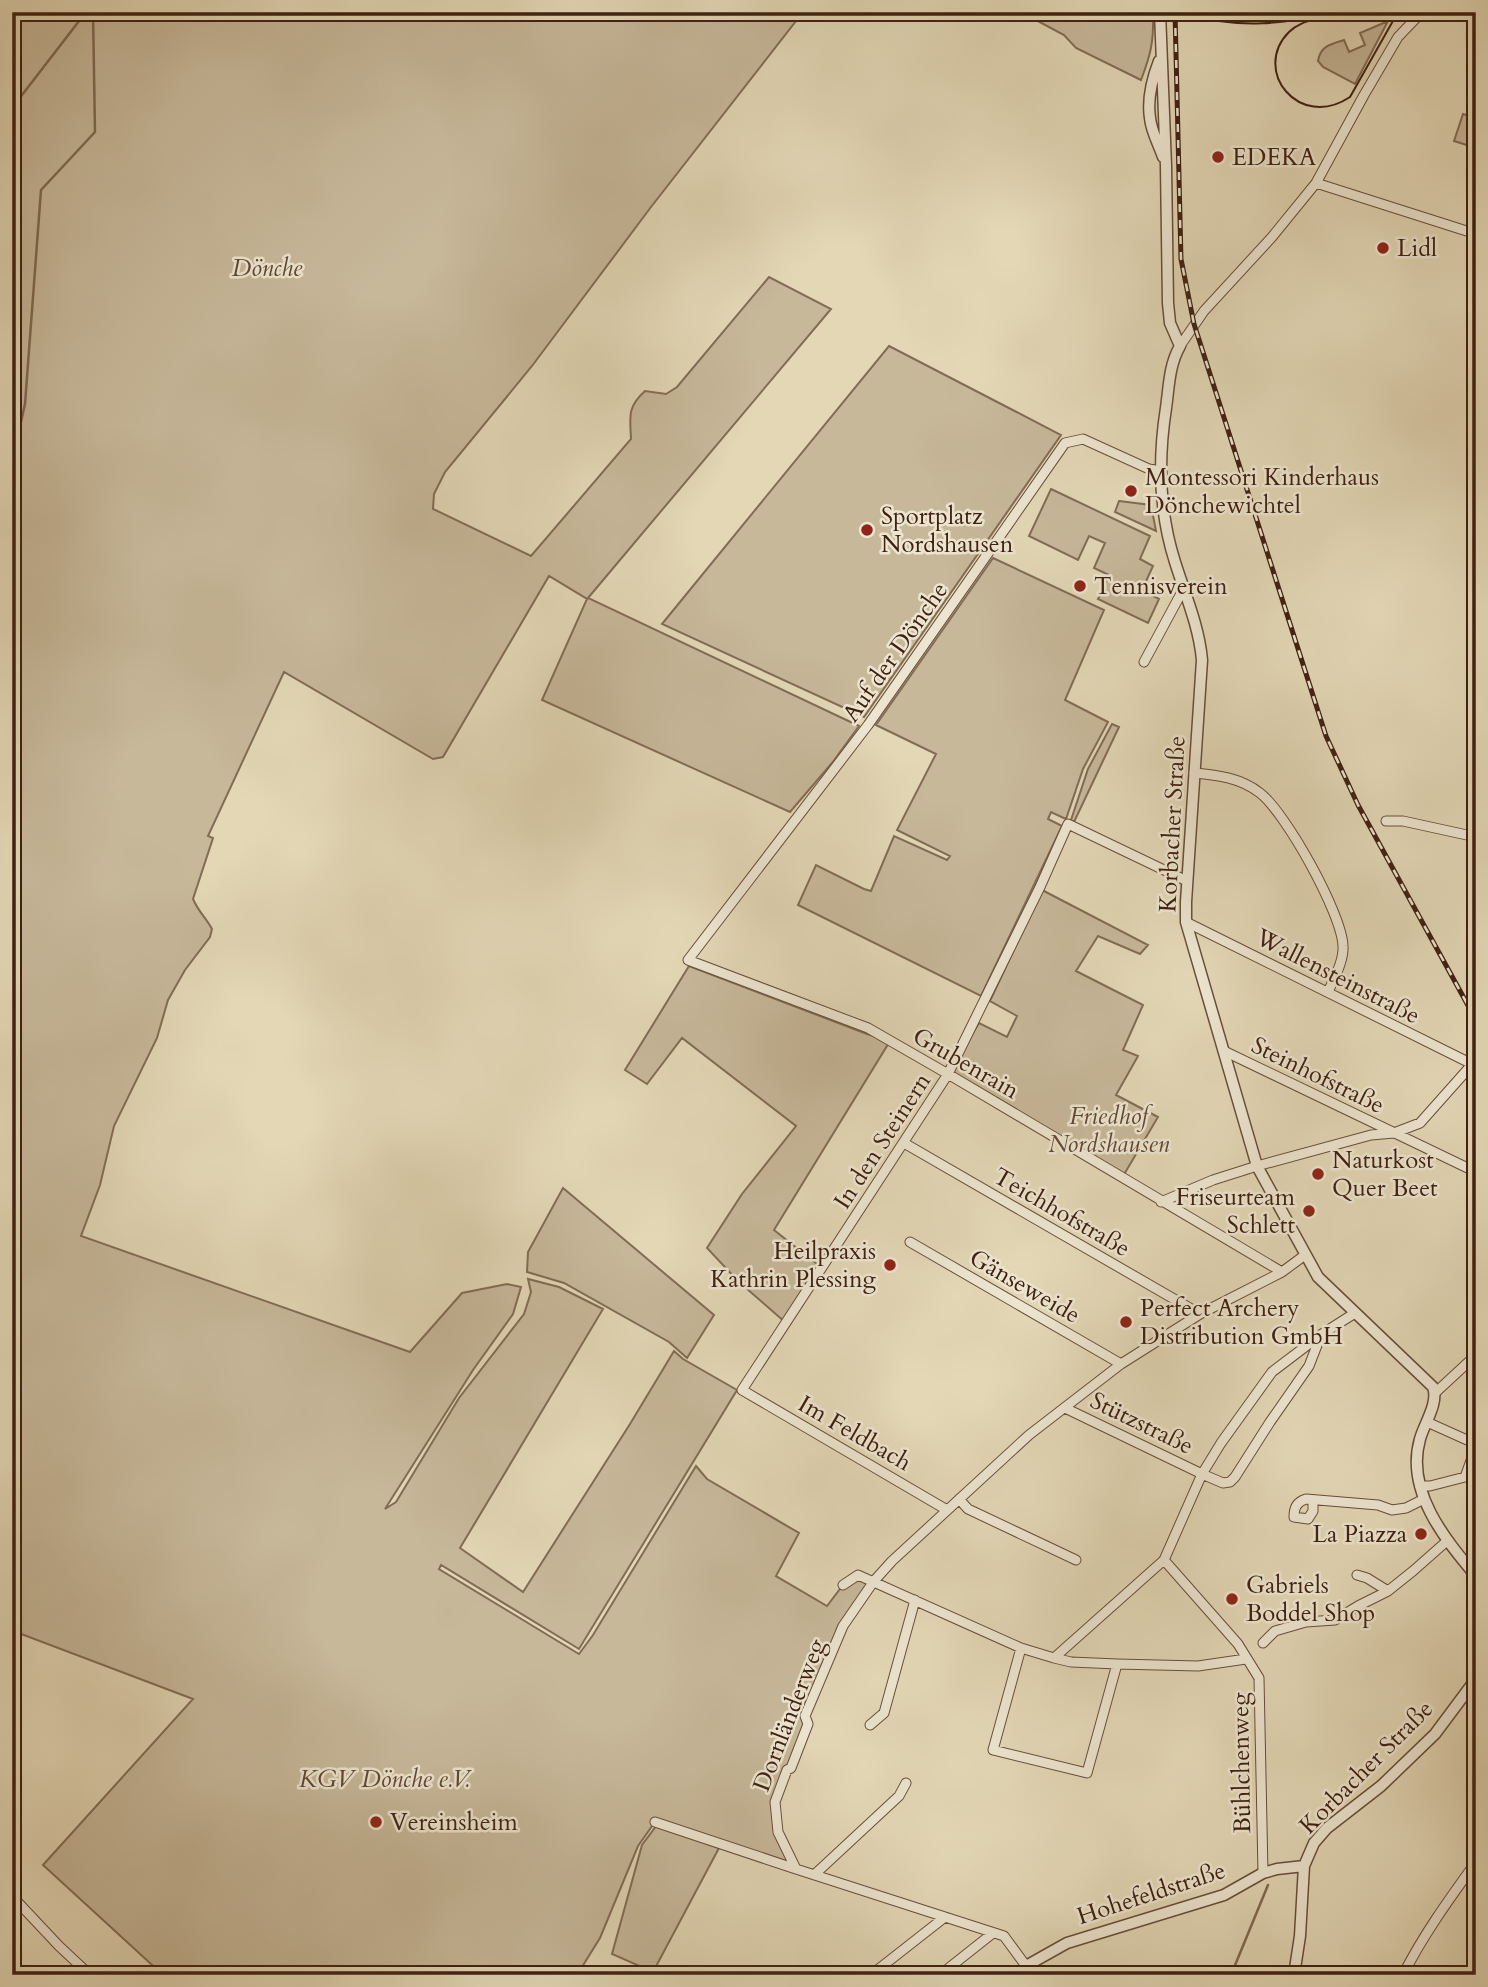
<svg xmlns="http://www.w3.org/2000/svg" width="1488" height="1987" font-family="Cardo,serif">
	<style>
		.green { fill: #c7b89a; stroke: #826c56; stroke-width: 2 }
		.lines { fill: none; stroke-linecap: round; stroke-linejoin: round }
		.stream { stroke: #7f6952; stroke-width: 2.5 }
		.minor-casing { stroke: #674e3a; stroke-width: 11 }
		.tertiary-casing { stroke: #674e3a; stroke-width: 13 }
		.minor { stroke: #ede5d0; stroke-width: 9 }
		.tertiary { stroke: #ede5d0; stroke-width: 10 }
		.tram { stroke: #3e2111; stroke-width: 2 }
		.rail-casing { stroke: #3e2111; stroke-width: 5 }
		.rail { stroke: #ede5d0; stroke-width: 2.5; stroke-dasharray: 8; stroke-linecap: butt }
		.poi-dot { fill: #8f2418; stroke: #ede5d0; stroke-width: 2.5 }
		.labels { text-anchor: middle; stroke-width: 5; stroke-linejoin: round; paint-order: stroke }
		.poi-label { font-size: 24px; fill: #3e2111; stroke: #ede5d0; text-anchor: start }
		.park-label { font-size: 24px; font-style: italic; fill: #604733; stroke: #ede5d0 }
		.street-label { font-size: 24px; fill: #3e2111; stroke: #ede5d0 }
	</style>
	<rect width="100%" height="100%" fill="#e3d7b6"/>
	<filter id="stains"><feTurbulence type="fractalNoise" baseFrequency=".00286" numOctaves="4"/><feColorMatrix values="0 0 0 0 .2 0 0 0 0 .09 0 0 0 0 .02 0 0 0 .5 -.17"/></filter>
	<radialGradient id="worn" r=".72"><stop offset=".6" stop-color="#630" stop-opacity="0"/><stop offset="1" stop-color="#630" stop-opacity=".3"/></radialGradient>
	<path class="green" d="M12,12H803L651,207L532,366L445,472L434,494L433,509L531,556L631,439C630,417 627,407 645,391L666,394L677,387L769,277L831,309L588,598L859,726L832,763L790,812L542,700L587,599L549,576L443,757L433,759L284,672L208,836L213,838L193,899C198,911 206,918 212,929L210,937L185,970L168,1000L157,1038L114,1126L100,1185L81,1236L410,1352L462,1293L507,1284L521,1287L513,1314L473,1370L385,1509L396,1502L459,1398L524,1314L531,1292L528,1279L559,1287L603,1309L460,1548L523,1592L630,1424L674,1351L683,1359L737,1390L579,1649L441,1565L439,1569L579,1654L593,1635L696,1466L707,1479L799,1533L776,1576L827,1606L843,1585L858,1575L874,1581L843,1626L805,1716L808,1724L775,1802L778,1832L796,1869L655,1822L638,1846L600,1938L577,1975H163L43,1865L193,1699L16,1632L12,1641Z
		M1021,12H1153C1154,41 1151,54 1141,80L1076,48L1064,35Z
		M1388,21L1355,84L1323,67L1318,61C1320,46 1331,44 1344,40L1349,52L1365,45L1360,33Z
		M1463,114L1476,118V148L1454,141Z
		M889,346L1061,435L864,717L662,624Z
		M1051,489L1150,536L1140,559L1153,566L1142,590L1159,599L1148,623L1098,599L1109,575L1094,568L1105,543L1089,536L1078,560L1029,536Z
		M1119,501L1151,505L1156,531L1115,512Z
		M993,558L1104,610L1065,700L1108,722L1083,769L1066,819L1051,812L1048,819L1062,826L981,996L798,905L816,865L864,889L871,891L894,836L947,860L950,856L897,830L936,754L876,725Z
		M1112,724L1119,727L1074,822L1071,820L1088,769Z
		M1042,890L1148,945L1140,954L1098,936L1076,971L1143,1005L1123,1050L1138,1056L1116,1095L1158,1117L1122,1178L948,1074L979,1023L1007,1037L1017,1016L990,1001Z
		M689,966L867,1034L890,1041L774,1230L822,1268L786,1323L738,1281L707,1248L742,1194L796,1126L682,1038L647,1084L625,1070Z
		M563,1188L714,1315L687,1358L669,1342L564,1283L527,1272L528,1252Z
		M657,1825L719,1848L653,1972L612,1954L642,1845Z"/>
	<g class="lines">
		<path class="stream" d="M12,108L86,12
			M12,462L25,404L41,190L95,132L93,12
			M1231,1975L1268,1885"/>
		<g class="minor-casing">
			<path id="minor" d="M1316,183L1476,234
				M1180,346L1204,311L1272,237L1316,183L1364,95L1398,37L1422,12
				M1161,471L1149,469L1083,439L1065,443L868,725L688,960L868,1028L948,1074L1282,1272
				M1144,662L1184,588
				M1194,773C1218,775 1241,778 1260,793C1286,813 1342,914 1343,946C1344,961 1334,978 1328,992
				M1386,821H1403L1476,837
				M1186,922L1472,1064
				M1224,1051L1476,1172
				M904,1143L1200,1314
				M1161,1202L1213,1180L1257,1166L1371,1135L1394,1133L1420,1123L1476,1060
				M910,1242L1121,1364
				M1435,1393L1476,1355
				M1065,1408L1202,1474L1223,1483L1230,1482L1235,1477L1270,1422L1309,1366L1321,1335
				M1427,1422L1476,1444
				M1420,1486H1430L1465,1477L1476,1447
				M959,1499L968,1509L1076,1560
				M1313,1500V1511L1308,1519L1294,1517C1294,1507 1297,1502 1306,1499L1378,1505L1392,1510L1406,1508L1424,1499
				M947,1510L742,1390L948,1074L1040,887L1068,824L1187,881
				M1164,1560L1238,1644L1259,1678L1263,1873
				M1357,1575L1367,1578L1388,1591
				M843,1585L858,1575L1021,1648L1054,1658L1071,1662L1117,1664L1198,1666L1246,1659
				M1263,1643L1275,1631L1306,1622L1335,1620L1358,1606L1388,1591L1413,1571L1447,1541
				M1021,1648L993,1750L1087,1773L1117,1664
				M1054,1658L1164,1560L1202,1474L1221,1443L1272,1372L1322,1334L1355,1313
				M870,1725L884,1713L915,1600
				M655,1822L796,1869
				M814,1875L899,1796L906,1783
				M12,1896L59,1946L90,1975
				M1026,1966L1004,1936L796,1869L778,1832L775,1802L787,1770L791,1768L808,1724L805,1716L843,1626L874,1581L892,1561L1029,1435L1121,1364L1200,1314L1282,1272L1305,1255
				M871,1975L945,1917
				M940,1975L993,1933
				M1403,1975C1423,1935 1450,1898 1476,1862"/>
		</g>
		<g class="tertiary-casing">
			<path id="tertiary" d="M1160,12L1166,166L1168,303L1170,323L1180,346C1169,365 1169,387 1166,408C1158,459 1159,512 1175,562C1185,594 1199,626 1202,660L1186,902V922L1257,1166L1318,1277L1433,1387C1439,1403 1424,1424 1420,1439C1405,1491 1445,1539 1476,1576
				M1159,61C1152,79 1147,98 1150,118C1151,131 1159,145 1163,157
				M1017,1975L1026,1966L1067,1943L1224,1895L1263,1873L1277,1869L1304,1866
				M1294,1975L1300,1936L1304,1866L1314,1843L1327,1828L1381,1786L1435,1734L1476,1679"/>
		</g>
		<use href="#minor" class="minor"/>
		<use href="#tertiary" class="tertiary"/>
		<path class="tram" d="M1182,12C1239,31 1285,23 1342,12
			M1323,16C1312,20 1298,23 1289,32C1251,70 1299,131 1350,97L1398,12"/>
		<g class="rail-casing">
			<path id="rail" d="M1175,12L1181,259L1194,324L1326,736L1358,805L1476,1020"/>
		</g>
		<use href="#rail" class="rail"/>
	</g>
	<g class="poi-dot">
		<circle cx="1218" cy="157" r="7"/>
		<circle cx="1383" cy="248" r="7"/>
		<circle cx="1131" cy="491" r="7"/>
		<circle cx="867" cy="530" r="7"/>
		<circle cx="1080" cy="586" r="7"/>
		<circle cx="1318" cy="1174" r="7"/>
		<circle cx="1309" cy="1211" r="7"/>
		<circle cx="890" cy="1265" r="7"/>
		<circle cx="1126" cy="1322" r="7"/>
		<circle cx="1421" cy="1534" r="7"/>
		<circle cx="1232" cy="1599" r="7"/>
		<circle cx="376" cy="1822" r="7"/>
	</g>
	<g class="labels">
		<g class="poi-label">
			<text x="1232" y="165">EDEKA</text>
			<text x="1397" y="256">Lidl</text>
			<text x="1145" y="485">Montessori Kinderhaus<tspan x="1145" dy="28">Dönchewichtel</tspan></text>
			<text x="881" y="524">Sportplatz<tspan x="881" dy="28">Nordshausen</tspan></text>
			<text x="1094" y="594">Tennisverein</text>
			<text x="1332" y="1168">Naturkost<tspan x="1332" dy="28">Quer Beet</tspan></text>
			<text x="1295" y="1205" text-anchor="end">Friseurteam<tspan x="1295" dy="28">Schlett</tspan></text>
			<text x="876" y="1259" text-anchor="end">Heilpraxis<tspan x="876" dy="28">Kathrin Plessing</tspan></text>
			<text x="1140" y="1316">Perfect Archery<tspan x="1140" dy="28">Distribution GmbH</tspan></text>
			<text x="1407" y="1542" text-anchor="end">La Piazza</text>
			<text x="1246" y="1593">Gabriels<tspan x="1246" dy="28">Boddel Shop</tspan></text>
			<text x="390" y="1830">Vereinsheim</text>
		</g>
		<g class="park-label">
			<text x="267" y="276">Dönche</text>
			<text x="1109" y="1124">Friedhof<tspan x="1109" dy="28">Nordshausen</tspan></text>
			<text x="384" y="1787">KGV Dönche e.V.</text>
		</g>
		<g class="street-label">
			<text transform="translate(895 652) rotate(-55)" y="8">Auf der Dönche</text>
			<text transform="translate(1172 824) rotate(-87)" y="8">Korbacher Straße</text>
			<text transform="translate(1338 976) rotate(27)" y="8">Wallensteinstraße</text>
			<text transform="translate(966 1063) rotate(30)" y="8">Grubenrain</text>
			<text transform="translate(1318 1075) rotate(26)" y="8">Steinhofstraße</text>
			<text transform="translate(882 1141) rotate(-57)" y="8">In den Steinern</text>
			<text transform="translate(1062 1212) rotate(30)" y="8">Teichhofstraße</text>
			<text transform="translate(1025 1286) rotate(30)" y="8">Gänseweide</text>
			<text transform="translate(1142 1423) rotate(26)" y="8">Stützstraße</text>
			<text transform="translate(855 1433) rotate(30)" y="8">Im Feldbach</text>
			<text transform="translate(789 1715) rotate(-69)" y="8">Dornländerweg</text>
			<text transform="translate(1241 1763) rotate(-91)" y="8">Bühlchenweg</text>
			<text transform="translate(1366 1767) rotate(-45)" y="8">Korbacher Straße</text>
			<text transform="translate(1151 1893) rotate(-18)" y="8">Hohefeldstraße</text>
		</g>
	</g>
	<rect width="1488" height="1987" fill="none" stroke="#e3d7b6" stroke-width="42"/>
	<rect x="14" y="14" width="1460" height="1959" fill="none" stroke="#3e2111" stroke-width="3.5"/>
	<rect x="21" y="21" width="1446" height="1945" fill="none" stroke="#3e2111" stroke-width="2"/>
	<rect width="100%" height="100%" filter="url(#stains)"/>
	<rect width="100%" height="100%" fill="url(#worn)"/>
</svg>
